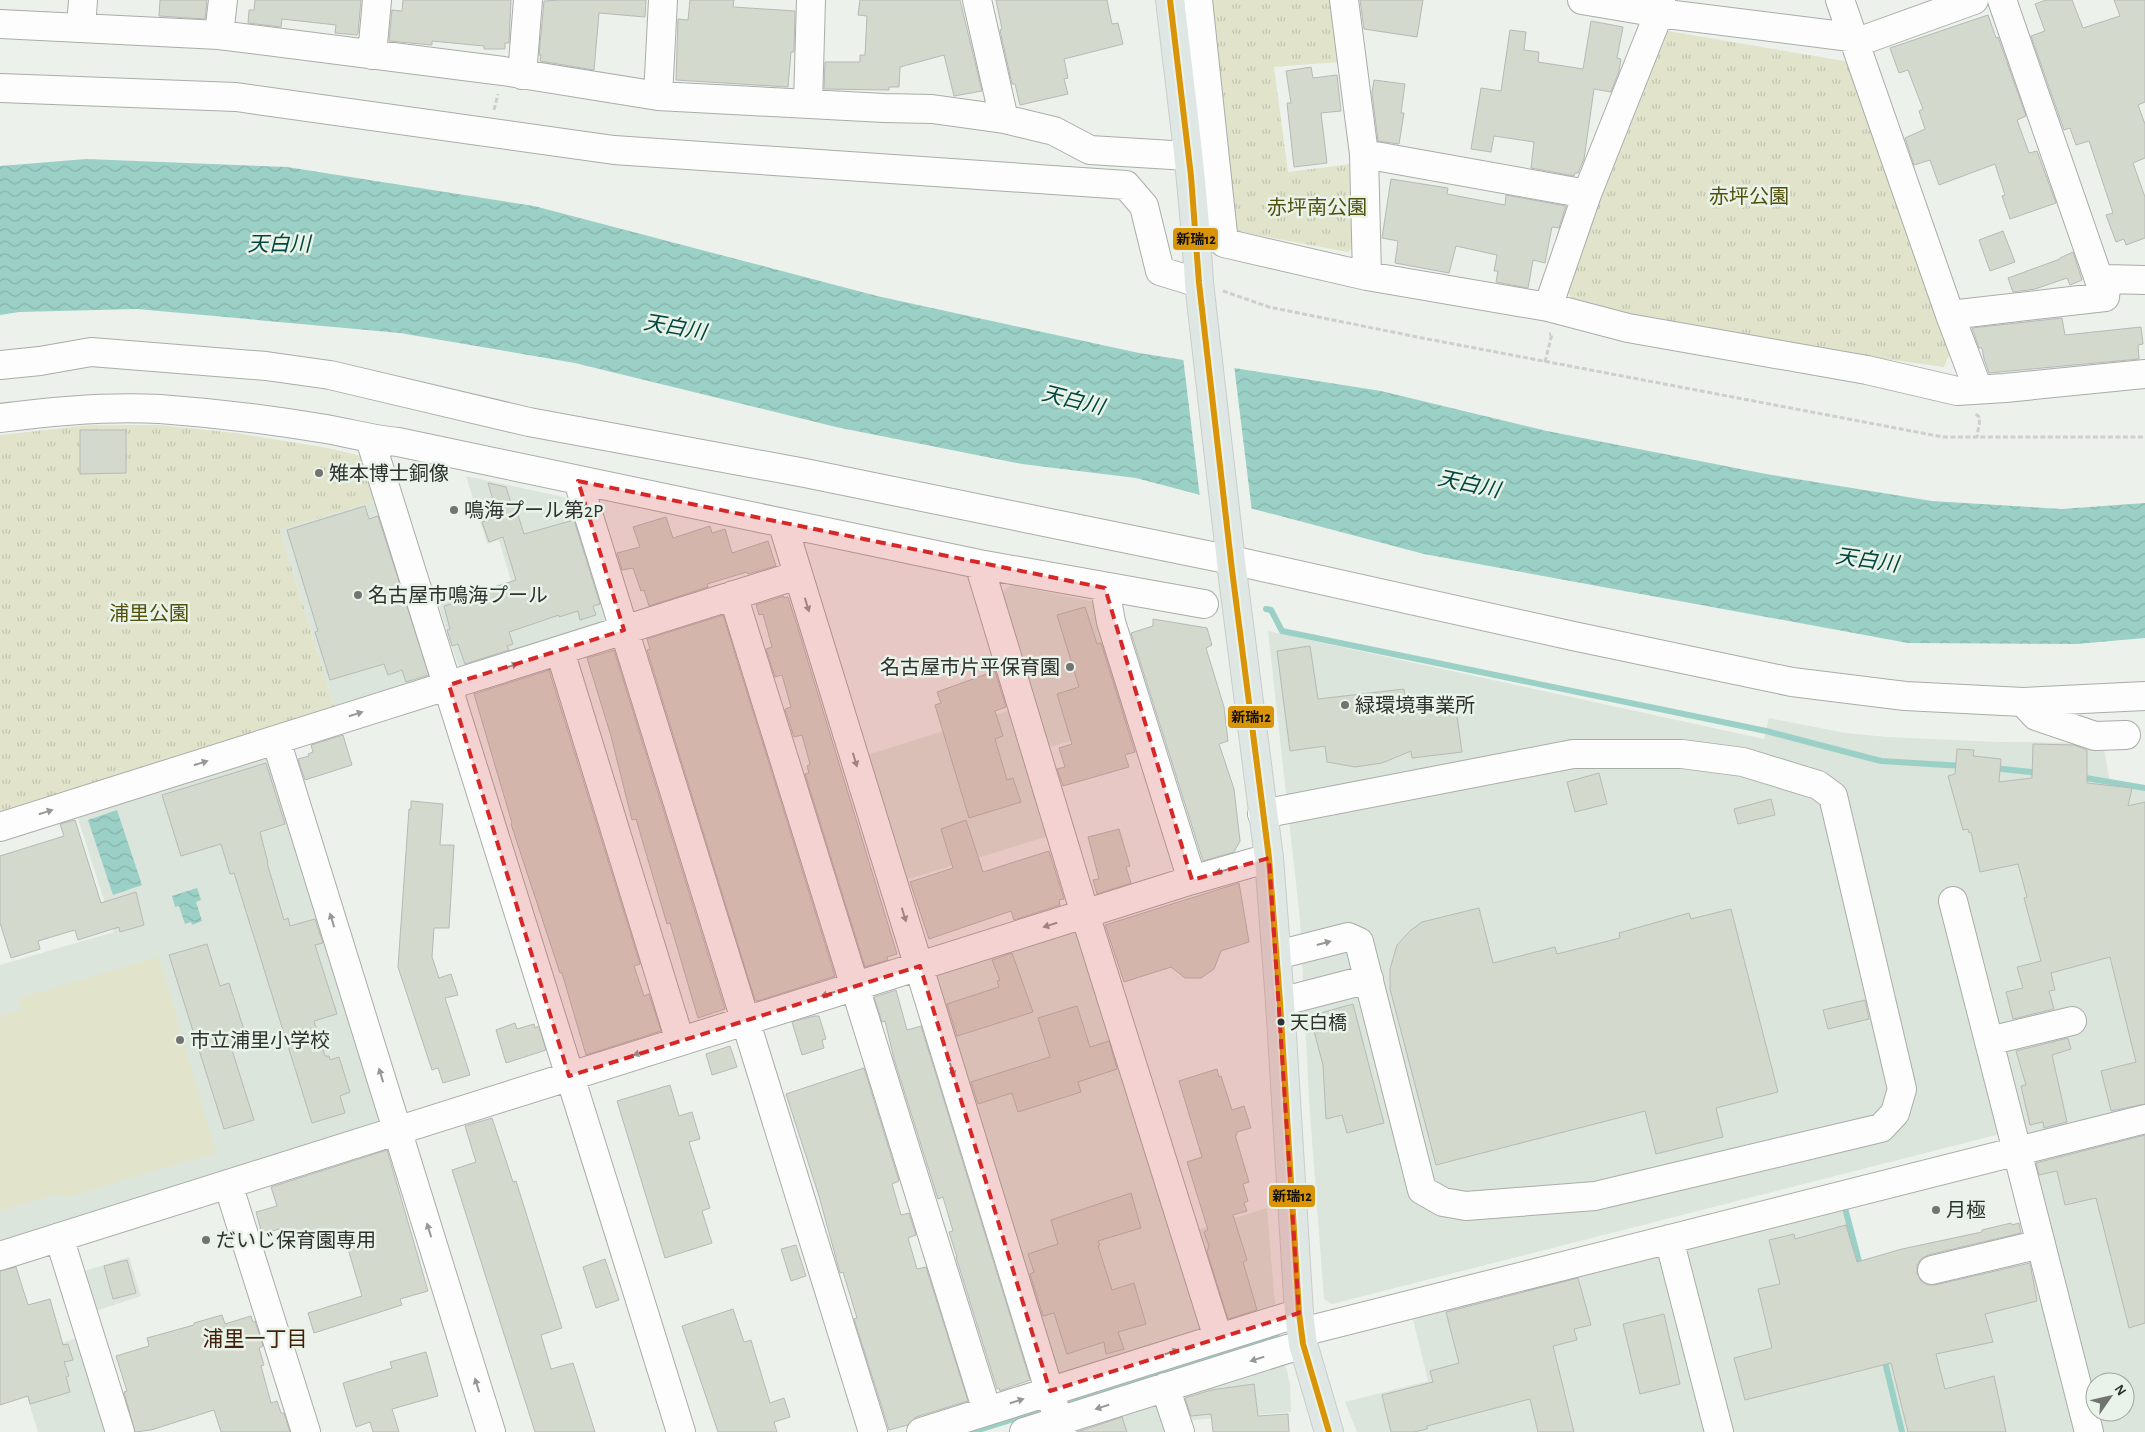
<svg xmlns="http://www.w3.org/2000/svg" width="2145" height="1432" font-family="'Alegreya Sans','Noto Sans JP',sans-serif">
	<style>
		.built { fill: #dbe5db; fill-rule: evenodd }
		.grass { fill: #e1e4cb }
		.park { fill: url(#park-tufts) }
		.water { fill: url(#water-waves) }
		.pier { fill: #ecf1ec }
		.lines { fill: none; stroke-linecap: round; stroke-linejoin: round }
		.stream { stroke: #9bd0c6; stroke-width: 6 }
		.building { fill: #d3d9cd; stroke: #b7b9b6 }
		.minor-casing { stroke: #a9ada9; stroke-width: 30 }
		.major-casing { stroke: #cacdca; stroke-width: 30 }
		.path { stroke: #cdcecd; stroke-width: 3; stroke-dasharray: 5 2.5; stroke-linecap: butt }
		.minor { stroke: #fcfdfc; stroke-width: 28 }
		.major { stroke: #dee7e3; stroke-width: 28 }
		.bus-1-casing { stroke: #eaf3ea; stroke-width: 10 }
		.bus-1 { stroke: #d99507; stroke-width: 6 }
		.oneway { fill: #969896 }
		.marked { fill: #d62828; fill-opacity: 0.2; stroke: #d62828; stroke-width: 4; stroke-dasharray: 10 6; stroke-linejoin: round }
		.poi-dot { fill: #717571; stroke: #eaf3ea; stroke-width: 2 }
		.bus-dot { fill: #2f322f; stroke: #eaf3ea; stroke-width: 2 }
		.labels { text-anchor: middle; stroke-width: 5; stroke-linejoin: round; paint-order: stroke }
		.bus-label { font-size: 19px; fill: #2f322f; stroke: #eaf3ea; text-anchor: start }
		.park-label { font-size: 20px; fill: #52510b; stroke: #eaf3ea }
		.poi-label { font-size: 20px; fill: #2f322f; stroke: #eaf3ea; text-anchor: start }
		.water-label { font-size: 21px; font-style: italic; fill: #00473f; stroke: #eaf3ea }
		.neighbourhood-label { font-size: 21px; fill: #41210a; stroke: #eaf3ea }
		.line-badge { stroke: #eaf3ea; stroke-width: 2 }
		.pale-badge-label { font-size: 14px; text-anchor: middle; font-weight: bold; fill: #111 }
	</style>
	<defs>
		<pattern id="park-tufts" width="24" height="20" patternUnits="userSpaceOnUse" patternTransform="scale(1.25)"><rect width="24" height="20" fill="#e1e4cb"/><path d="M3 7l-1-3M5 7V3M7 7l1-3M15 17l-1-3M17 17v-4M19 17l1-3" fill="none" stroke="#c1c4af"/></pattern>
		<pattern id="water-waves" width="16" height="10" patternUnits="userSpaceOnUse" patternTransform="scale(1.25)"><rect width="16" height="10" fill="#9bd0c6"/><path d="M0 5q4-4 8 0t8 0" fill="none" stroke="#86b3aa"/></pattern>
	</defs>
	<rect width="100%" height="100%" fill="#ecf1ec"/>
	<path class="built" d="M466,476L568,498L579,512L610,616L604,627L465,670L458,665L438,604L511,581L499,540L487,544Z
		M383,498L437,672L431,682L336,712L280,530Z
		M1011,585L1095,602L1137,721L1044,749L998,596Z
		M1268,631L1764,739L1769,718L1845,733L1887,737L1998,742L2103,743L2110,783L2145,790V1111L2023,1142L2000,1134L1332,1304L1324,1299L1309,1100L1300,919Z
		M1013,709L1052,835L902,881L864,756Z
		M264,753L273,758L384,1115L379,1123L0,1242V965L114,932L76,812Z
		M1072,927L1082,933L1204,1325L1199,1335L1063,1378L1053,1372L933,980L939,970Z
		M2145,1127V1432H2098L2027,1156ZM2095,1382H2125V1412H2095Z
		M1843,1205L1900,1432H1727L1679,1247Z
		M1267,1208L1275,1304L1270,1313L1231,1325L1221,1319L1194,1231Z
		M1662,1251L1710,1432H1357L1345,1402L1428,1381L1412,1315Z
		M129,1257L141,1296L92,1312L81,1272Z
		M2040,1274L2080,1432H1905L1875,1315Z
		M81,1337L106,1432H38L15,1357Z
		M1276,1362L1286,1367L1290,1384L1291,1412L1182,1421V1391Z
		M1155,1400L1175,1432H1074L1078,1424Z"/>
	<path class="grass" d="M159,957L216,1153L63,1198L61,1193L0,1211V1016L21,1010L18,998Z"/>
	<path class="park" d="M1208,0H1329L1339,62L1274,67L1288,172L1351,164L1358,243L1348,252L1236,231Z
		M1662,30L1850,62L1952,349L1944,367L1775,344L1576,305L1568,292L1655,35Z
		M91,425H158L236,433L328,448L365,457L383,498L280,530L336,712L0,818V435Z"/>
	<path class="water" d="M86,159L287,167L534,206L877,296L1139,353L1381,391L1547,431L1766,474L1932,501L2062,509L2145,503V638L2076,644L1908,643L1424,554L1136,478L1022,464L836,427L575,363L400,333L137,309L19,312L0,315V166Z
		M117,810L142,885L113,895L88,820Z
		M197,888L201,900L196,902L202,921L192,925L191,922L185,924L179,906L175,907L172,896Z"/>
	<path class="pier" d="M1183,357L1234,365L1252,512L1200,498Z"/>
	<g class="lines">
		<path class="stream" d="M1266,609L1271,610L1282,631L1766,731L1881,761L1963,766
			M1993,768L2040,773
			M2080,777L2145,788
			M1845,1208L1861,1269
			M1884,1358L1902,1432
			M1066,1403L1277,1337
			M972,1432L1039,1411"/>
	</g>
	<path class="building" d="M160,0H207L205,19L159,16Z
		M255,0H361L358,33L357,35L335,33L336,25L282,19L281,27L248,23L249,10H254Z
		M403,0H511L509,43H505V49H484V46L432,41V45L389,41L392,10L402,11Z
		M559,0H646L645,17L599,13L594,70L540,61L541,55H539L544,1Z
		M690,0H734L733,7L795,11L794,52H791L788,87L676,80L678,19L688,20Z
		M860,0H960L982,91L954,96L944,55L900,67L899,87H889V90L824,89L825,62H860V55H865L867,16L858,15Z
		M996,0H1107L1112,24L1118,23L1123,44L1064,59L1068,78L1064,79L1068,94L1020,105L1015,84H1012L1000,30L1002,29Z
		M1360,0H1423L1417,37L1364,29Z
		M2046,0H2072L2083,28L2120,16L2114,0H2145V102L2138,105L2145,124V158L2133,163L2145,197V238L2126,245L2124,239L2116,242L2106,215L2113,213L2089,141L2076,145L2070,128L2064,130L2031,36L2045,31L2035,4Z
		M1988,15L1996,38L1998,37L2026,116L2017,120L2029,153L2037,151L2056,203L2010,219L2002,196L2005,195L1995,164L1939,185L1930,160L1914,165L1905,138L1925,129L1919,111L1923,109L1908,70L1899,73L1890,48Z
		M1591,21L1623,27L1617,58L1621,59L1619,71L1611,92L1594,89L1584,159L1578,173H1575L1574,176L1531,168L1534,142L1494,136L1491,152L1471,149L1481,88L1501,91L1510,30L1526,32L1524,50L1539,52L1538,62L1583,69Z
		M1311,67L1313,78L1337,75L1341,111L1321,113L1327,163L1294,167L1287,103H1291L1286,71Z
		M1374,80L1405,84L1401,113H1404L1399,144L1378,141L1372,93Z
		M1391,179L1448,188L1447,194L1505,205L1506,195L1566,206L1559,228L1552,227L1545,263L1533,260L1528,288L1496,282L1498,271H1494L1497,255L1456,246L1449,273L1395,263L1398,241L1382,238Z
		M2003,231L2015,262L1990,271L1979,240Z
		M2073,252L2082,280L2070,285L2067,278L2035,289L2013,292L2008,278L2060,259V258Z
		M2062,318L2065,335L2141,327L2143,344L2138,345L2139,359L1989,373L1984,359L1982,348H1979L1972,328Z
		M80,430H126V473L80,474Z
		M488,483L506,487L511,503L514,502L524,534L574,520L600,604L593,606L596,615L580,620L578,611L559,617V615L509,632L513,644L507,646L509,650L465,664L458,644L452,646L447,630L450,629L444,606L468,599L467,596L516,580L503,537L489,542L482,522L498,517Z
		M365,506L369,519L378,516L429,675L406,682L402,670L388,675L384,664L330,680L315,632L318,631L287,530Z
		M666,517L673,538L710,526L712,533L725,529L732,553L768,541L776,566L748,574L747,572L707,584L708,587L649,606L644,590L641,591L633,568L622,570L617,553L640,547L633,527Z
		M784,596V598L788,597L796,622L897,954L887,957L888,960L865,967L805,774L809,773L807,766L810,764L802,735L794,737L785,709L791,707L782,675L775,677L766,649L772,647L763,614L759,615L756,605Z
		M1085,607L1097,644L1101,643L1135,752L1125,755L1129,767L1063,786L1057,769L1065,767L1059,748L1072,744L1057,694L1079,687L1057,615Z
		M723,615L835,976L758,1001L755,1000L647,650L650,649L647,639Z
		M1153,619L1207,628L1212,645L1206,648L1224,707L1228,741L1219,744L1234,789L1240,841L1234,852L1203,861L1131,633L1153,626Z
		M1310,646L1318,699L1404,689L1406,708L1455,702L1462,752L1412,758L1411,751L1382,763L1355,767L1327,762L1325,746L1290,751L1277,651Z
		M614,650L725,1009L698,1018L670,923L667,924L636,819L632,820L611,736L587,658Z
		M549,670L640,964L634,966L644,996L649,994L661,1031L586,1055L562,973H560L511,824L512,823L474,694Z
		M995,671L1006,707L995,711L1003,736L995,739L1007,780L1013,778L1021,802L969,818L935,705L941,703L937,692Z
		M343,735L352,765L305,780L298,759L309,756L308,754L313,752L311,745Z
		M2033,744L2074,745L2087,750V783L2132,788L2128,806L2145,802V1104L2111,1111L2101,1071L2136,1062L2110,957L2051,973L2055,990L2049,991L2054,1009L2013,1019L2006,992L2023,988L2017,967L2041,961L2024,898L2027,897L2018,864L1980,872L1971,832L1969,833L1968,829L1963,830L1948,776L1955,774L1957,749L1974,750L1973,756L2001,759L1999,782L2032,778Z
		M266,763L285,824L260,832L268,863H267L284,920L288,918L290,926L315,919L323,943L315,945L337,1014L314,1021L325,1056H329L330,1060L339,1057L350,1092L340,1096L345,1113L312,1123L234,873L230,874L221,844L181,856L162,795Z
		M1599,773L1607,804L1575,812L1567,782Z
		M1771,799L1775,815L1738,824L1734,809Z
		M411,801L443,804L440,845H454L449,928H434L432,957L439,978L451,974L458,995L445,998L470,1075L443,1083L438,1068L432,1070L398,967L409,809H411Z
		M75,820L101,903L136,892L144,925L120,932L119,927L78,940L75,930L38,941L40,949L11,958L0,923V856L64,836L60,824Z
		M966,820L983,872L1049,851L1064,899L1059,900L1060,905L1014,920L1011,911L929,939L910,882L953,868L941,829Z
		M1119,829L1130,866L1126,867L1131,883L1097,894L1093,880L1099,879L1088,837Z
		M1239,883L1249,942L1221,951L1214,969L1201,978H1185L1171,967L1124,982L1105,925Z
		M1479,908L1493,963L1555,947L1557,954L1620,938L1619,933L1689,913L1691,919L1731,909L1778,1092L1716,1108L1723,1137L1656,1154L1645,1111L1436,1165L1390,989V969L1397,945L1411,930L1422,922Z
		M207,944L220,986L229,983L247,1039L235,1043V1046L231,1047L254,1120L224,1129L169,955Z
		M1012,953L1033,1012L957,1036L947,1004L999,987L997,981L1000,980L992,960Z
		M896,990L907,1030L921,1026L1030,1380L1000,1391L999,1388L997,1389L956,1257H957L949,1232L953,1231L943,1197L938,1199L894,1059L885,1021L882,1022L874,997Z
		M1865,1000L1869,1019L1828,1029L1823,1010Z
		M1353,1004L1384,1123L1347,1133L1342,1115L1326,1119L1323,1065L1310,1016Z
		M1077,1006L1090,1047L1109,1041L1117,1069L1078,1082L1081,1092L1018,1112L1012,1093L978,1104L971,1082L1050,1057L1038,1018Z
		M814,1016H819L826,1039L822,1040L824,1048L802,1055L792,1022Z
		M515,1023L517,1029L534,1024L535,1028L539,1026L546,1050L506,1063L496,1030Z
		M2068,1038L2071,1049L2052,1055L2067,1122L2044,1128L2043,1122L2030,1125L2021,1086L2026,1085L2016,1051Z
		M730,1046L737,1067L712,1075L706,1054Z
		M864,1068L899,1181L892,1184L901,1215L909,1213L916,1235L908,1238L917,1269L926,1267L968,1401L916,1417L908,1425L889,1430L854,1319L857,1318L843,1272L840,1273L819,1196L786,1094Z
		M1217,1069L1219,1077L1221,1076L1232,1110L1244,1106L1251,1128L1237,1132V1135H1235L1249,1182L1243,1184L1248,1201L1244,1203L1247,1211L1233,1215L1247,1260L1243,1262L1257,1310L1228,1319L1207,1252L1209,1246L1204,1232L1208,1230L1187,1162L1202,1157L1179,1081Z
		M670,1085L679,1116L692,1112L700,1139L689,1142L710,1208L702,1211L712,1243L665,1258L617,1101Z
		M492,1118L513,1182L516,1181L562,1328L541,1335L551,1369L573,1363L595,1432H535L452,1170L476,1162L465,1126Z
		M2145,1135V1323L2129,1328L2096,1198L2065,1205L2057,1171L2039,1175L2036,1163Z
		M387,1150L428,1291L400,1299L402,1305L314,1333L308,1313L362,1296L343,1232L289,1248L283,1228L262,1234L256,1212L277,1206L271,1187Z
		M1131,1193L1141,1228L1098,1241L1100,1245L1098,1246L1112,1290L1134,1283L1146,1324L1118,1332L1124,1349L1106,1354L1104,1342L1067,1354L1054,1313L1043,1316L1030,1274L1034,1272L1028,1254L1058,1244L1051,1220Z
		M2011,1223L2012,1225L2019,1223L2021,1233L1928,1255L1921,1259L1917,1265V1273L1921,1281L1927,1285H1935L2030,1263L2037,1301L1985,1314L1993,1342L1936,1354L1945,1389L1994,1376L2006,1432H1908L1891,1363L1745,1400L1734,1358L1772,1348L1758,1289L1780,1284L1769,1240L1794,1234L1795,1239L1846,1225L1857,1262L1902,1249L1982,1232V1230Z
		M796,1245L806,1276L791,1281L781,1249Z
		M605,1259L619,1300L596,1308L583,1267Z
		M127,1260L136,1293L113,1299L104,1266Z
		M16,1267L28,1305L50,1299L63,1345L68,1344L73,1360L64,1362L69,1376L66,1377L70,1392L30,1404L28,1396L0,1405V1271Z
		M1578,1278L1591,1325L1574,1329L1577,1340L1553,1346L1574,1432H1538L1530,1399L1427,1426V1429L1414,1432H1391L1382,1395L1433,1382L1430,1371L1459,1363L1446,1312Z
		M733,1309L744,1342L751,1340L770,1403L784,1398L790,1417L774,1422L777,1432H718L682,1326Z
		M1664,1314L1680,1384L1640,1394L1623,1324Z
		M222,1315L225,1324L251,1316L253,1322L255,1321L263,1346L259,1348L264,1365L261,1366L271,1403L277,1401L281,1413H284L290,1432H221L214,1410L151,1430L135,1432L124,1392L127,1391L116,1356L149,1346L147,1338L194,1325V1323Z
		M426,1352L438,1396L392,1409L399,1432H373L370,1422L356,1427L343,1383L392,1368L390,1362Z
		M1254,1384L1258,1416L1288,1414L1289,1432H1213L1211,1414L1191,1416L1185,1398L1211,1390Z
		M1122,1417L1127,1432H1077Z"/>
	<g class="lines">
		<g class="minor-casing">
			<path id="minor" d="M977,0L1004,119
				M1198,0L1224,243L1367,276L1548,307L1628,328L1867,370L1957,391L2005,388L2145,374
				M1344,0L1364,154L1367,276
				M1582,0L1659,13L1866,39L1974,0
				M1840,0L1950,315L1978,389
				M2002,0L2105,297
				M0,24L219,35L503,71L658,96L884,108L932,109L1004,119L1054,131L1090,150L1188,156
				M81,28L83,0
				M219,35L223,0
				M372,55L377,0
				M522,75L528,0
				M0,88L236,97L614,150L1126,185L1144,206L1160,271L1199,283
				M658,96L663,0
				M808,104L811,0
				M1364,154L1587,194
				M2105,297L2107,279L2145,280
				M1548,307L1587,194L1659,13L1661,0
				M1950,315L2105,297
				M0,365L40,361L91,352L266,366L330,375L529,422L805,473L1231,560L1573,636L1792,682L1905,696L2023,702L2145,696
				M0,418C53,411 107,406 160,409C215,413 272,420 326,429C350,433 373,440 398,442L979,564L1204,604
				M370,439C476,770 578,1101 681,1432
				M578,481L873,1432
				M783,525L1062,1432
				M979,564L1085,914L1218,1338
				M1105,588L1111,622L1192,880
				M733,595L987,1411
				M560,651L680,1041
				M2023,702L2036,716L2095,736L2126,735
				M276,740L491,1432
				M1262,814L1573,754H1682L1743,762L1818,785L1833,796L1902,1089L1895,1113L1881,1128L1595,1196L1466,1206L1443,1202L1422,1190L1359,942L1348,937L1277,955
				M0,827L798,575
				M1953,901L2089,1432
				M1280,1002L1369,979
				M1989,1041L2072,1021
				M228,1184L306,1432
				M59,1237L120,1432
				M1669,1239L1719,1432
				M0,1256L1192,880L1269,858
				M1932,1270L2041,1244
				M1302,1332L2145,1119
				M1165,1387L1180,1432
				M921,1432L1299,1313
				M1024,1432L1303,1344"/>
		</g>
		<g class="major-casing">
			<path id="major" d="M1170,0C1181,94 1194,188 1199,283L1232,570L1269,858L1280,1002L1299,1313L1303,1344L1329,1432"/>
		</g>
		<path class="path" d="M494,110L498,94
			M1223,291L1269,307L1417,337L1943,437H2145
			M1545,362L1552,334H1549
			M1976,414L1980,418L1977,437"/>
		<use href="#minor" class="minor"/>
		<use href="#major" class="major"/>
		<g class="bus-1-casing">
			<path id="bus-1" d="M1170,0L1191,176L1199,283L1232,570L1269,858L1280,1002L1299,1313L1303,1344L1329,1432"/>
		</g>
		<use href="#bus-1" class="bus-1"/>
	</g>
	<defs><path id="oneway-solid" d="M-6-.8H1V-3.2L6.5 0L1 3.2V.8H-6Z" transform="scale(1.25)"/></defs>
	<g class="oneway">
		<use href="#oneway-solid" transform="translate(807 605) rotate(73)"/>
		<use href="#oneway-solid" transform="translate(511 666) rotate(-17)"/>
		<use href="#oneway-solid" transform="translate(356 714) rotate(-18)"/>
		<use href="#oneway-solid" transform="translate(855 760) rotate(73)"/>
		<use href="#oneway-solid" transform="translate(201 763) rotate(-18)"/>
		<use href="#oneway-solid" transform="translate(46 812) rotate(-18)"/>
		<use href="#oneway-solid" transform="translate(1222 871) rotate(164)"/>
		<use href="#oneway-solid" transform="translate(904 915) rotate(73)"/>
		<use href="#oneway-solid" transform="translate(332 920) rotate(-107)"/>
		<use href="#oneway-solid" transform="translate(1050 925) rotate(163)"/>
		<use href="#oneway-solid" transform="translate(1324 943) rotate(-15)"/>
		<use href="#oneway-solid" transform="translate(828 994) rotate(163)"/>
		<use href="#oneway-solid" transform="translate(640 1053) rotate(163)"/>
		<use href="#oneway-solid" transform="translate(952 1070) rotate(73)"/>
		<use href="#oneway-solid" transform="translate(381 1075) rotate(-107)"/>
		<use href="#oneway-solid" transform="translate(429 1230) rotate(-107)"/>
		<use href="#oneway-solid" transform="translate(1172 1352) rotate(-18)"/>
		<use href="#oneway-solid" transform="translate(1257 1359) rotate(163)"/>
		<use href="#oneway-solid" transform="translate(477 1385) rotate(-107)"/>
		<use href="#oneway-solid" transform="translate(1017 1401) rotate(-18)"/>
		<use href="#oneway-solid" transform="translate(1102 1407) rotate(162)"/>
	</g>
	<path class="marked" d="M578,481L1105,588L1192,880L1269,858L1299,1313L1050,1391L920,966L569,1076L449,685L624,630Z"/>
	<g class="poi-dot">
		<circle cx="319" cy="473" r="5"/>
		<circle cx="454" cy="510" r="5"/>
		<circle cx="358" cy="595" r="5"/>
		<circle cx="1070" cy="667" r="5"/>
		<circle cx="1345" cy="705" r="5"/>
		<circle cx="180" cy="1040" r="5"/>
		<circle cx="1936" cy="1210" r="5"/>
		<circle cx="206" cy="1240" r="5"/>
	</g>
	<circle class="bus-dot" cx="1281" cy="1022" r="4.5"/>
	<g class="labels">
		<g class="bus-label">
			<text x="1290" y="1029">天白橋</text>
		</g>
		<g class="park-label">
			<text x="1749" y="203">赤坪公園</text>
			<text x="1317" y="214">赤坪南公園</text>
			<text x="149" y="620">浦里公園</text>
		</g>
		<g class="poi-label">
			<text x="329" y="480">雉本博士銅像</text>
			<text x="464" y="517">鳴海プール第2P</text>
			<text x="368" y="602">名古屋市鳴海プール</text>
			<text x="1060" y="674" text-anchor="end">名古屋市片平保育園</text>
			<text x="1355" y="712">緑環境事業所</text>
			<text x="190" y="1047">市立浦里小学校</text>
			<text x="1946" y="1217">月極</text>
			<text x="216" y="1247">だいじ保育園専用</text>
		</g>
		<g class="water-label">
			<text x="279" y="251">天白川</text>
			<text transform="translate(675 327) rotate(10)" y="7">天白川</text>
			<text transform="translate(1073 400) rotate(14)" y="7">天白川</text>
			<text transform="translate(1469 484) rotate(12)" y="7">天白川</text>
			<text transform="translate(1867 560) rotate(8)" y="7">天白川</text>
		</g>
		<g class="neighbourhood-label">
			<text x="255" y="1346">浦里一丁目</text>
		</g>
	</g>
	<g class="line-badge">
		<rect x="1172" y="227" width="47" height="24" rx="5" fill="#d99507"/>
		<rect x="1227" y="705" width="48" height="24" rx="5" fill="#d99507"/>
		<rect x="1268" y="1184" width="48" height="24" rx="5" fill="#d99507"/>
	</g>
	<g class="pale-badge-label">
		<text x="1196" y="244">新瑞12</text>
		<text x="1251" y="722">新瑞12</text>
		<text x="1292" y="1201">新瑞12</text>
	</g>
	<g transform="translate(2110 1397) rotate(56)"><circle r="24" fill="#eaf3ea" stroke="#9fa69f"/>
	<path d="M0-4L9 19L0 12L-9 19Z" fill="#717571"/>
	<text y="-8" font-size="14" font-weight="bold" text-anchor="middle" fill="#2f322f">N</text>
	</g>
</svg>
